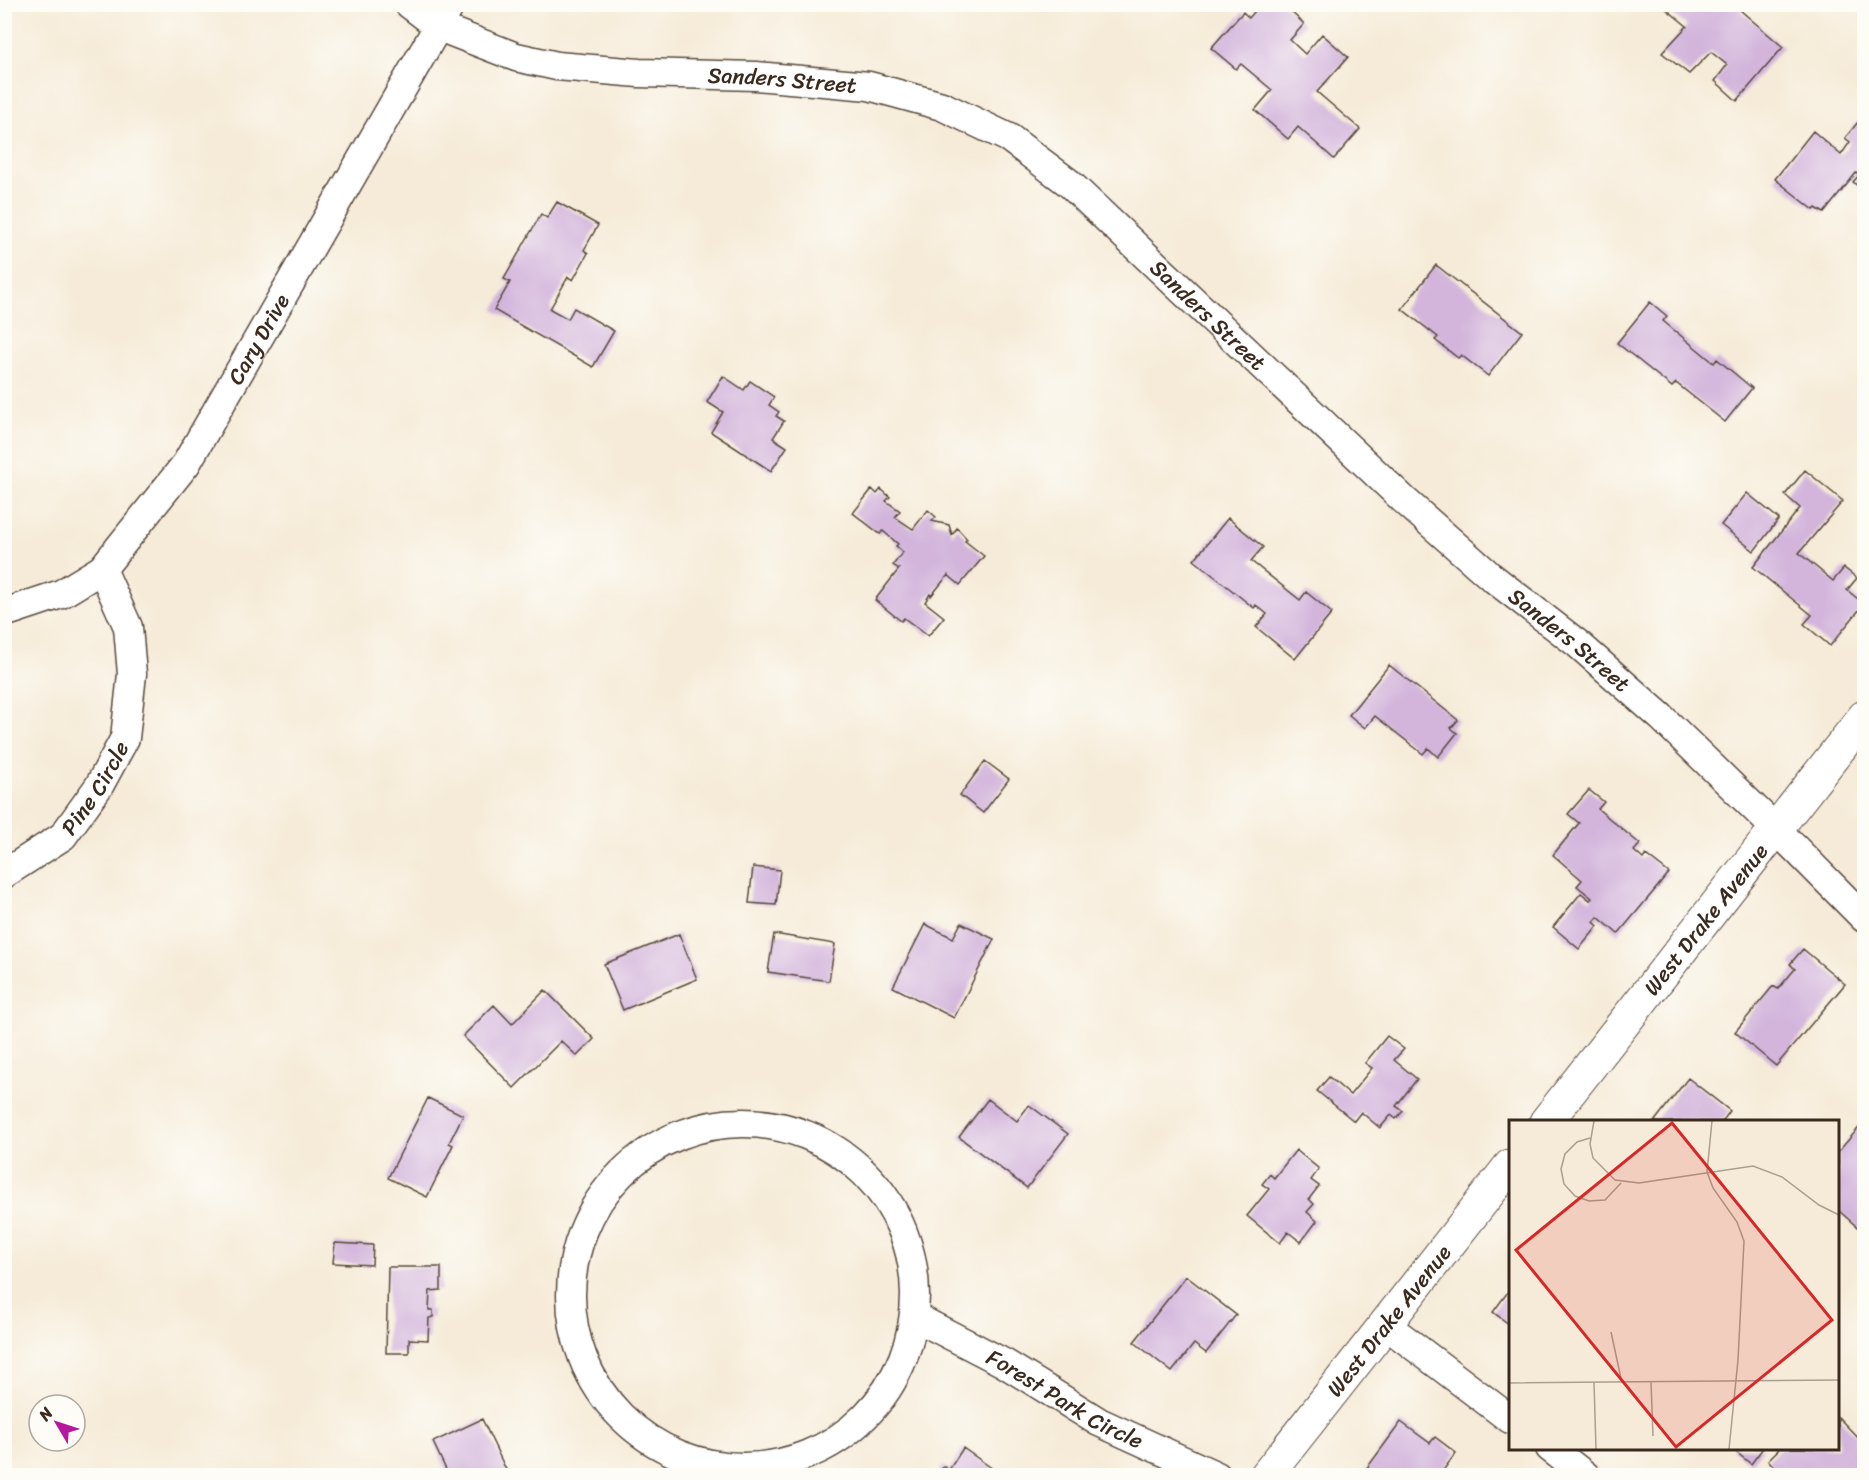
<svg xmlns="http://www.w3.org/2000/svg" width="1869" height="1480" font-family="Sriracha,sans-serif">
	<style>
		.building { fill: #d3b5dc }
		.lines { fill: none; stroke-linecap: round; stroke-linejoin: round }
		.minor-casing { stroke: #57473a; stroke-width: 31 }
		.tertiary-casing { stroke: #57473a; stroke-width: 35 }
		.minor { stroke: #fff; stroke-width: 28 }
		.tertiary { stroke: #fff; stroke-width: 33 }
		.labels { text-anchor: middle; stroke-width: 5; stroke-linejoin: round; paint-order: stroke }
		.street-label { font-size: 22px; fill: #3b2a1e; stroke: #fdfcf7 }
		.inset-road { fill: none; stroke: #ab9e8e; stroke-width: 1.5 }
		.view { fill: #d62828; fill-opacity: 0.15; stroke: #d62828; stroke-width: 3 }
		.inset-edge { fill: none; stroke: #3b2a1e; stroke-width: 3 }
	</style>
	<rect width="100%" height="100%" fill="#fdfcf7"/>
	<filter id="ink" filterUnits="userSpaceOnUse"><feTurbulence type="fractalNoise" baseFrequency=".0167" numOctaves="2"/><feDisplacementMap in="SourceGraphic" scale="12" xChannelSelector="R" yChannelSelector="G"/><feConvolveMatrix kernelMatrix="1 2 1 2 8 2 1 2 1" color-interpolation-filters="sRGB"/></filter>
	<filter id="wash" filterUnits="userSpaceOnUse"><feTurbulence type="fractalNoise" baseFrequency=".008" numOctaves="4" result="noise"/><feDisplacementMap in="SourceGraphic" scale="24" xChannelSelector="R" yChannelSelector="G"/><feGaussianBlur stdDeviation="1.35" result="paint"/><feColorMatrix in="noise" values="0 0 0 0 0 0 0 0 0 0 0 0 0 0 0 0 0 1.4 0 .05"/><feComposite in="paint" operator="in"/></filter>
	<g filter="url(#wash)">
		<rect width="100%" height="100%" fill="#f6ebd8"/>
		<g id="blocks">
			<path class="building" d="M1261,4H1283L1304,24L1290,40L1305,54L1322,34L1348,57L1317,92L1360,129L1334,159L1298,127L1288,139L1255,110L1272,90L1241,64L1236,69L1211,48L1243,12L1249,18Z
				M1660,4H1733L1783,47L1737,101L1715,81L1727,65L1711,52L1689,74L1662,53L1687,26Z
				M1858,122L1864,127V191L1853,182L1859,175L1856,173L1824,213L1816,208L1814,210L1775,179L1813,131L1841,155L1850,142L1845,138Z
				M557,202L598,225L584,250L588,253L573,280L568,277L550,309L568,319L574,308L614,331L593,367L494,310L510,282L504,279L541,214L547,218Z
				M1436,265L1522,332L1488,376L1461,355L1458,358L1435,340L1438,337L1402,309Z
				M1650,302L1667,316L1663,321L1714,363L1717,359L1752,388L1725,422L1676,383L1672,387L1617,343Z
				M723,376L744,390L750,381L774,397L769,405L779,412L776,416L784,421L773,438L787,447L771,471L711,432L723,412L707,402Z
				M1805,470L1843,501L1799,553L1833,581L1844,568L1857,578L1847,590L1864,604L1830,646L1804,624L1812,615L1753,567L1800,508L1785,495Z
				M872,489L877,494L881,489L890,497L886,501L900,511L895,517L913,529L928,510L936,517L932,521L949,525L952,535L957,528L967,539L965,541L984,556L960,585L948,575L931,596L930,594L925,602L944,617L928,636L904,618L901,621L875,600L899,569L893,565L903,552L896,546L898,544L883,531L880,534L853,513Z
				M1747,493L1779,519L1754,551L1721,525Z
				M1228,518L1263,547L1251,561L1300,600L1306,592L1332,613L1295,659L1256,627L1267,614L1256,605L1254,608L1194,560Z
				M1389,665L1458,720L1451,728L1457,733L1438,757L1428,748L1423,754L1375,716L1365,728L1349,715Z
				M985,761L1009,779L983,813L960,795Z
				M1589,790L1604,802L1598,809L1640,844L1634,851L1643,859L1646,855L1669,873L1618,934L1598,917L1594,922L1598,926L1579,949L1553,927L1581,893L1590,900L1592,898L1577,886L1582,880L1553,855L1579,823L1568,814Z
				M753,867L780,870L776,905L749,903Z
				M961,923L994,939L954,1018L893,987L925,924L953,938Z
				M679,934L697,979L623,1010L604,964Z
				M774,934L835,944L829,981L768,972Z
				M1803,949L1845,984L1776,1066L1735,1032L1773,986L1778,989L1795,969L1790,964Z
				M545,990L594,1039L577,1056L561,1041L514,1088L463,1036L494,1005L512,1024Z
				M1387,1036L1404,1049L1394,1060L1417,1079L1396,1106L1403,1111L1396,1119L1391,1115L1380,1128L1361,1112L1354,1121L1317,1091L1329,1077L1350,1095L1372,1068L1365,1063Z
				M1688,1078L1730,1111L1722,1122H1654Z
				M428,1098L463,1115L449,1143L453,1145L427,1197L388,1178Z
				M988,1099L1017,1121L1029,1105L1068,1134L1027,1188L959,1137Z
				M1862,1124L1864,1126V1233L1838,1210V1152Z
				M1296,1150L1319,1169L1311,1180L1319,1186L1309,1199L1314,1204L1307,1212L1317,1221L1301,1242L1288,1232L1280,1243L1247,1216L1269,1189L1262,1184L1270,1174L1274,1178Z
				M335,1243L373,1245L372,1265L333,1263Z
				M388,1267H441V1290L430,1291L429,1310H433V1317L429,1318L428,1340L409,1339V1353H386Z
				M1186,1276L1236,1315L1206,1353L1194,1344L1172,1372L1134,1342Z
				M1510,1289V1325L1493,1312Z
				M1838,1417L1864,1444L1861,1447L1864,1451V1466L1855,1476H1783L1768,1460L1780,1448H1838Z
				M482,1419L509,1476H449L433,1442Z
				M1401,1422L1430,1443L1435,1437L1456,1453L1439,1476H1361Z
				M963,1448L1003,1476H937L943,1466L949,1470Z
				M1731,1448H1763L1751,1464Z"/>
		</g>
	</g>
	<g filter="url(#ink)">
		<use href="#blocks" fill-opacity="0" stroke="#57473a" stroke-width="1.5"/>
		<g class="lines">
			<g class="minor-casing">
				<g id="minor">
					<path id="s1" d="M409,4L439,27L516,57L557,66L639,73L756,76L869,86L942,106L1009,138L1069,183L1404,500L1489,575L1578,644L1661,717L1776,829L1864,918"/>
					<path id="s2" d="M4,613L61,594L102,569L186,464L451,4"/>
					<path id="s3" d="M4,874L63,836L99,786L125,738L132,674L128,627L102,569"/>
					<circle cx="743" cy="1295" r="172"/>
					<path id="s4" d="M915,1317L1004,1363L1099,1422L1217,1476"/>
					<path d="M1386,1325L1510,1419"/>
					<path d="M1550,1448L1586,1476"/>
				</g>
			</g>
			<g class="tertiary-casing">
				<g id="tertiary">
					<path id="s5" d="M1546,1122L1864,717"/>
					<path id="s6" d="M1266,1476L1510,1166"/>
				</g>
			</g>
			<use href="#minor" class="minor"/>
			<use href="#tertiary" class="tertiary"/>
		</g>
	</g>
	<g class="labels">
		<g class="street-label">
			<text dy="8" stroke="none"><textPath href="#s1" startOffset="388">Sanders Street</textPath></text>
			<text dy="8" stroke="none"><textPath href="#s1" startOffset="892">Sanders Street</textPath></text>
			<text dy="8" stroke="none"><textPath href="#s2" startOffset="387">Cary Drive</textPath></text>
			<text dy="8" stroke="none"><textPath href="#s1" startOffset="1378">Sanders Street</textPath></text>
			<text dy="8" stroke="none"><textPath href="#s3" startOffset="128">Pine Circle</textPath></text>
			<text dy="8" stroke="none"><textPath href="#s5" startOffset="258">West Drake Avenue</textPath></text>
			<text dy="8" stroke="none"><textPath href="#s6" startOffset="198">West Drake Avenue</textPath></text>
			<text dy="8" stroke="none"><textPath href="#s4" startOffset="171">Forest Park Circle</textPath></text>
		</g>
	</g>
	<g transform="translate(1509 1120)">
		<rect width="330" height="330" fill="#f6ebd8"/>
		<path class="inset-road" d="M85,1L81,24L84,38L106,60L130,63L244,46L273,57L310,85L330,95M203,1L198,52L204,68L228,102L235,121L229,240L220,329M81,18L68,22L56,34L52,49L55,64L66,76L80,81L96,80L112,63M102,212L113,263M142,262L144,316M0,263L330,260M85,263L87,329"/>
		<path class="view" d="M163,3L323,200L167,327L7,130Z"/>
		<rect width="330" height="330" class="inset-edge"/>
	</g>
	<rect width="1869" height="1480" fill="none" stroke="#fdfcf7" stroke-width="24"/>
	<g transform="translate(57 1423) rotate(309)"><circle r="28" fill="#fdfcf7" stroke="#afa8a0" stroke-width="1.5"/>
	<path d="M0-4.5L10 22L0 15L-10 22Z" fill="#b5179e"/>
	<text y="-9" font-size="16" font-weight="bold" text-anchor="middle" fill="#3b2a1e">N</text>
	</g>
</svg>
